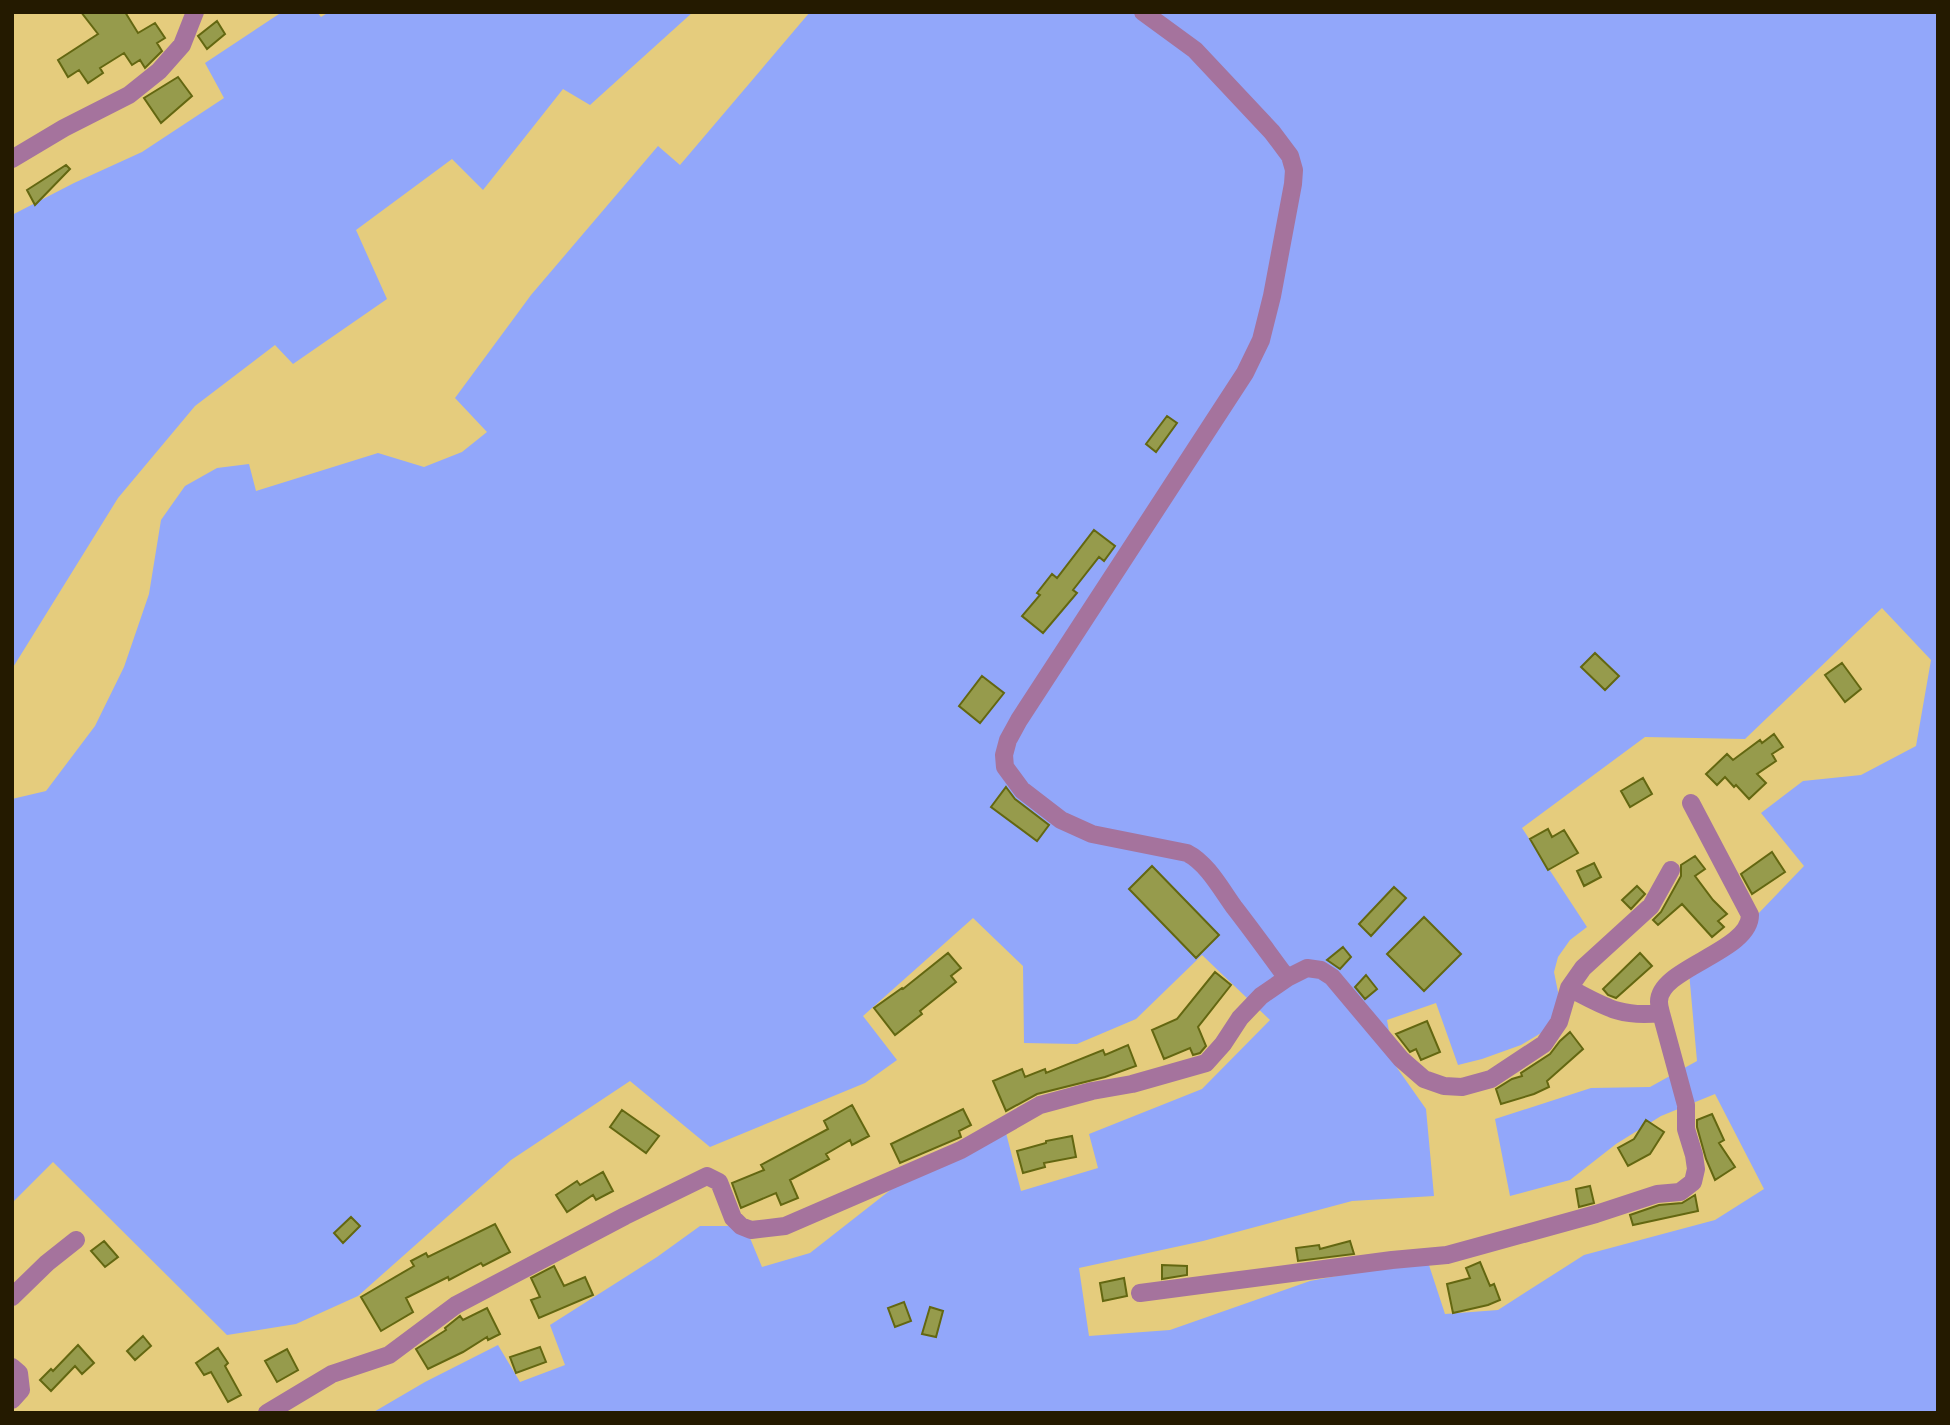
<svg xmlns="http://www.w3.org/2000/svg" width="1950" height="1425" font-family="'Noto Sans',sans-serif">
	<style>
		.green { fill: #92a7fa; fill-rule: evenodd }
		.building { fill: #969b4c; stroke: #636711; stroke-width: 2 }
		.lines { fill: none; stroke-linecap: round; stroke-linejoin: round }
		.minor { stroke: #a5739d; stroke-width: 18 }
	</style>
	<rect width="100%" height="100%" fill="#e5cc7d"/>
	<path class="green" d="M282,12H317L321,17L329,12H693L590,105L563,89L483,190L452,159L356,230L387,299L293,364L275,345L195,406L118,498L12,669V215L74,183L142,152L224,98L205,63Z
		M810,12H1938V1413H372L425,1382L498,1345L520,1382L565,1365L550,1325L657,1257L700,1226H745L762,1267L810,1253L916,1170L1005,1129L1021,1191L1098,1168L1089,1134L1202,1089L1270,1020L1202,955L1136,1019L1077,1044L1024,1043L1023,966L973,918L863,1016L897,1060L865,1083L710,1147L630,1081L511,1160L358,1296L296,1324L227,1335L53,1162L12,1203V799L46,791L95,726L124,667L149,594L161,520L185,486L217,468L249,464L256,491L378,453L424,467L462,452L487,432L455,398L531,295L658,146L680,165ZM1882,608L1931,660L1916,746L1861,775L1803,781L1761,813L1804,866L1731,942L1689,972L1697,1061L1650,1087L1591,1088L1495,1119L1510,1196L1570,1180L1616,1144L1661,1116L1715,1094L1764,1189L1715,1220L1584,1255L1498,1310L1445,1314L1427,1259L1310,1281L1170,1330L1089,1336L1079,1268L1203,1241L1352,1201L1434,1196L1426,1109L1395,1065L1387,1020L1436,1003L1458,1065L1482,1059L1521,1045L1551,1027L1557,1015L1558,992L1554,972L1558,957L1570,940L1587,927L1522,828L1645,737L1745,739Z"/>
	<path class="building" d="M81,12H125L138,33L155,23L165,38L157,43L162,51L145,68L140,60L132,65L124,53L100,68L103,73L88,83L79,70L68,77L58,60L98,34Z
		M217,21L225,34L207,49L198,36Z
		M178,77L192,96L161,123L144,98Z
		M66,165L70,169L35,205L27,190Z
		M1167,416L1177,423L1156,452L1146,444Z
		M1094,530L1115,546L1104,561L1099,557L1073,590L1077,593L1043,633L1022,616L1040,595L1037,593L1052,574L1057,578Z
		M1595,653L1619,676L1605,690L1581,667Z
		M1842,663L1861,689L1845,702L1825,675Z
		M982,676L1004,693L980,723L959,706Z
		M1774,734L1783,747L1772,754L1776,761L1757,774L1766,783L1749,799L1736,785L1734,787L1725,777L1717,785L1706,774L1727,754L1733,760L1760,740L1762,743Z
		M1643,778L1652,794L1630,807L1621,791Z
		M1006,787L1015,799L1049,825L1037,841L991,807Z
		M1548,829L1552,837L1564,830L1578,853L1548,870L1530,839Z
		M1772,852L1785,872L1752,894L1741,874Z
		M1695,856L1705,869L1695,876L1713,900L1727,914L1718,921L1724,927L1712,937L1682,904L1658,925L1653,920L1661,912L1681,876V865Z
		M1594,863L1601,877L1584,886L1577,871Z
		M1152,866L1219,935L1196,958L1129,889Z
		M1637,886L1645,894L1631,909L1622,900Z
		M1394,887L1406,898L1371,936L1359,924Z
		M1424,917L1461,954L1424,991L1387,954Z
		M1343,947L1351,957L1340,969L1327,960Z
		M948,953L961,968L951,976L956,982L920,1011L922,1014L895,1035L874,1008L902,988L903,989Z
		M1640,953L1652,966L1616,998L1608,995L1603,989Z
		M1215,972L1231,985L1198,1027L1206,1046L1200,1053L1193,1055L1190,1048L1164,1059L1152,1030L1177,1019Z
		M1366,975L1377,989L1365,999L1355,987Z
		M1427,1021L1440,1052L1421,1060L1416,1049L1410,1052L1396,1034Z
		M1570,1032L1583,1049L1547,1081L1549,1087L1534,1094L1501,1104L1496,1089L1512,1079L1522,1076L1521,1073L1550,1054L1560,1041Z
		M1128,1045L1136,1066L1105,1077L1037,1094L1006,1111L993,1081L1022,1069L1025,1077L1045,1069L1046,1073L1103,1050L1105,1055Z
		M852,1105L869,1136L852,1145L850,1140L826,1154L829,1159L790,1180L798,1198L781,1205L776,1193L741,1208L732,1183L764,1170L761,1165L828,1129L824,1121Z
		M963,1109L971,1125L959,1131L961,1137L900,1163L891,1144Z
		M622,1110L659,1136L646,1153L610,1127Z
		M1712,1114L1724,1140L1719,1143L1735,1167L1715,1180L1706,1159L1697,1127V1120Z
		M1646,1120L1664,1132L1650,1154L1628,1166L1618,1148L1634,1139Z
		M1072,1136L1076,1157L1044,1163L1045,1167L1023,1173L1017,1151L1046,1143V1141Z
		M603,1172L613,1191L596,1200L593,1195L567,1212L556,1195L577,1181L580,1185Z
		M1590,1186L1594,1203L1579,1207L1576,1189Z
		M1695,1195L1698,1211L1633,1225L1630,1215L1659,1205L1682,1203Z
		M351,1217L360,1226L343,1243L334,1233Z
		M495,1224L510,1252L483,1266L481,1263L449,1280L448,1277L406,1298L413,1312L381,1331L361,1297L414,1266L411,1261L426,1253L428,1257Z
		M104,1241L118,1257L105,1267L91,1251Z
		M1350,1241L1354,1254L1298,1261L1296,1248L1319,1245L1320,1249Z
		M1480,1262L1490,1286L1494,1284L1500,1300L1488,1305L1453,1313L1447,1284L1470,1278L1466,1268Z
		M1162,1265L1187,1266V1275L1162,1279Z
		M554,1266L564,1286L585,1277L593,1295L539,1318L531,1300L540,1297L531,1278Z
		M1124,1278L1127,1296L1103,1301L1100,1283Z
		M904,1302L911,1321L895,1327L888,1308Z
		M930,1307L943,1311L936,1337L922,1334Z
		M487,1308L500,1334L488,1340L487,1337L463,1352L428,1369L416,1349L446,1330L445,1328L460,1316L463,1320Z
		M143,1336L151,1346L135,1360L127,1351Z
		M78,1345L94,1363L82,1374L75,1366L51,1391L40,1380L51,1369L53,1371Z
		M540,1347L546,1362L516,1373L510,1357Z
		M218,1348L228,1363L225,1366L241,1395L228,1402L211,1372L204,1375L196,1363Z
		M287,1349L298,1370L277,1382L265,1361Z"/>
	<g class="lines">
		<path class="minor" d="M1143,12L1195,50L1272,132L1290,156L1294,170L1293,184L1272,296L1261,340L1245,373L1019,720L1008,740L1004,755L1005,767L1022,790L1061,820L1092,834L1187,853C1207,863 1221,889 1234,907C1252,930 1269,954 1287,978
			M12,159L64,128L129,95L159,71L182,45L195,12
			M1661,1013C1660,1009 1659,1006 1659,1002C1658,968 1750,952 1750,915L1691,803
			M1140,1293L1392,1260L1447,1255L1596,1214L1657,1194L1680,1192L1693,1182L1696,1169L1694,1155L1686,1129V1105L1661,1013C1620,1018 1604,1006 1569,988
			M12,1297L47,1263L76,1240
			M12,1367L19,1373L21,1390L12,1400
			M267,1413L332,1374L389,1355L456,1305L625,1216L707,1176L719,1182L733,1218L741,1226L751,1230L785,1226L961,1150L1040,1105L1092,1091L1132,1084L1206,1063L1223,1044L1240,1018L1261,996L1287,978L1307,968L1321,970L1332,977L1401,1059L1424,1079L1444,1086L1462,1087L1491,1079L1544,1044L1559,1022L1569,988L1583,968L1651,906L1671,870"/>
	</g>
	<rect width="1950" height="1425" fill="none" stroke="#241a00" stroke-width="28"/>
</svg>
